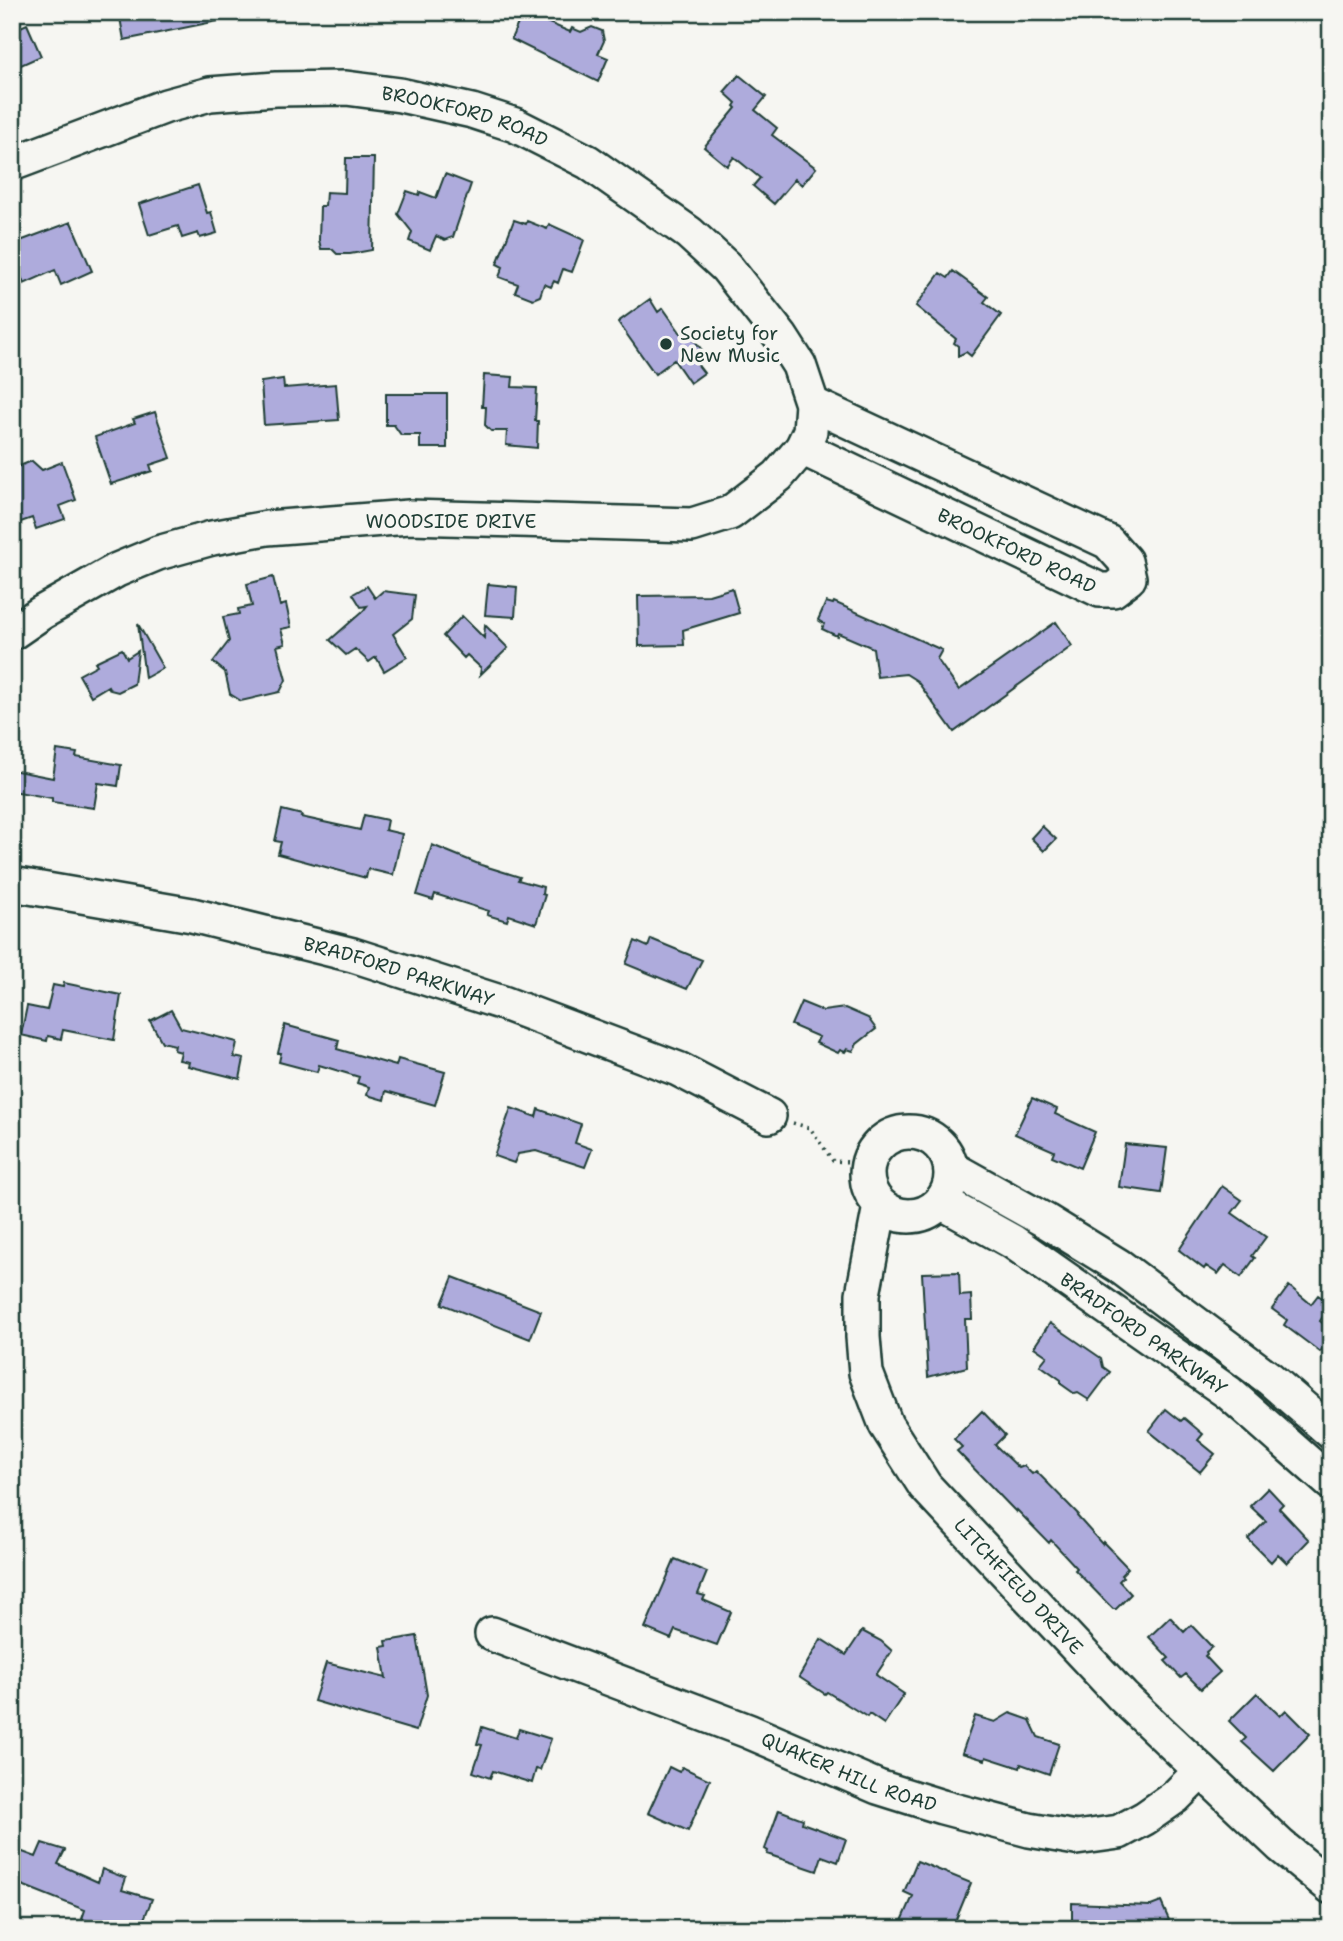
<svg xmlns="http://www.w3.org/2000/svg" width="1343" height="1941" font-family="'Shantell Sans',sans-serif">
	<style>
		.building { fill: #aeabdc; stroke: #1f3d34; stroke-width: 2 }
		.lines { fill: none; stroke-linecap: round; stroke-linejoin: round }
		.minor-casing { stroke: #1f3d34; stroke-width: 38 }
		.path { stroke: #1f3d34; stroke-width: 3.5; stroke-dasharray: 2 5; stroke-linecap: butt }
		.minor { stroke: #f6f6f2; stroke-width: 33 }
		.poi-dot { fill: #1f3d34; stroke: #f6f6f2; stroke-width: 2.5 }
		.labels { text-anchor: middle; stroke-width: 7; stroke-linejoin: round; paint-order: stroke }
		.street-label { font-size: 19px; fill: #1f3d34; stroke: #f6f6f2 }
		.poi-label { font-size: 19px; fill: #1f3d34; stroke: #f6f6f2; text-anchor: start }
	</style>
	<rect width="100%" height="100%" fill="#f6f6f2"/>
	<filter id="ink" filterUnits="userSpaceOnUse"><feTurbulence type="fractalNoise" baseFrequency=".0143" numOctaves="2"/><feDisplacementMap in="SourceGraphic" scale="14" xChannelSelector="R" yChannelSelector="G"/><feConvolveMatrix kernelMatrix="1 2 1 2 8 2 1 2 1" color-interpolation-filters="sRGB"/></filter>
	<g filter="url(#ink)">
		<path class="building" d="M119,12H218V21L124,40Z
			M523,12L570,32L572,28L581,32L592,27L602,31L604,41L598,54L608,58L598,82L511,39Z
			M27,24L41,56L12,69V31Z
			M739,75L766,97L755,110L777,128L772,135L816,168L802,185L795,179L774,204L753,186L760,178L734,157L727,166L704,147L736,108L734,106L736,103L724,92Z
			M346,158H374L372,250L350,254H337L332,249H321L319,240L320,206H325L326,192L345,193Z
			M445,174L471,184L453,237L445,240L436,236L430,250L409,241L412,232L398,214L407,191L419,195L420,192L436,198Z
			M198,185L207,213L211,212L217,233L200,238L198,233L182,238L178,226L149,235L139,204Z
			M514,220L526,224L527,221L547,229L549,224L584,240L572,272L563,269L558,283L554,281L551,287L544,284L540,296L533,299L515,292L518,284L499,277L503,267L497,264Z
			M71,222L92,271L61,285L55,270L24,284L20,274L12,277V244Z
			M953,271L988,297L984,302L1001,315L971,356L966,352L958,356V346L954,343L956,339L916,306L940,273L948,278Z
			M650,299L658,312L663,308L682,335L688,331L704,353L694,360L704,373L690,383L674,360L655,374L618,322Z
			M484,375L513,377L512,387L537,388L535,421H538L537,448L506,445L507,431H491L485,425L486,407H482Z
			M283,379L284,388L336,384L339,420L264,425L261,382Z
			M386,394H447V448H420V435H401L394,425H386Z
			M155,412L171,458L150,465L152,471L111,484L95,437L135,423L133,419Z
			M32,461L42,470L62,462L76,500L60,506L65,519L36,529L32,518L12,525V472L17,470V467Z
			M273,577L280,606L286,604L291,627L281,629L285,644L277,646L286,680L280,692L241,701L230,694L225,672L213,662L229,641L223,617L239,614L238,609L252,606L247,584Z
			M488,584L517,587L515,617L485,615Z
			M367,586L375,598L383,591L415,595L412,619L393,634L407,657L384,671L376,657L369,662L355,649L346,655L330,640L363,611L367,606L361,607L353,594Z
			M732,588L739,613L683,630L684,645L639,646L638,596L709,595Z
			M826,602L833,604L834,602L942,650L937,659L959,690L1056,622L1072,646L954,732L917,681L906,674L877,677L873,648L838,633L837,636L822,629L824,624L818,620Z
			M462,616L484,638L485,625L508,648L480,675L481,668L467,655L464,658L443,636Z
			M138,624L163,668L145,678Z
			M122,649L127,658L138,651L134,684L118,692L110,690L108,686L91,696L79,675L97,665L95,662Z
			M57,750L77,753L76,757L121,765L118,786L98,783L94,808L52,802V798L12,791V770L53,778Z
			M282,810L302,815L301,817L360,830L364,815L387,820L385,830L402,834L393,875L368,869L366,878L278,854L281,842L275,841Z
			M1042,826L1056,839L1044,851L1031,838Z
			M432,845L481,865L520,877L518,880L543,887L542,894L545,895L536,924L509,915L507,921L487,915L489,911L435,894L433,900L417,895Z
			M651,939L702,960L687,989L626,964L635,941L648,947Z
			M64,983L121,995L114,1040L63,1030L61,1039L48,1036L47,1041L21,1035L27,1006L47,1010L53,985L63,987Z
			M801,1002L823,1011L845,1008L868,1018L876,1029L857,1044L853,1051L847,1049L845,1052L840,1050L838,1053L816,1043L819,1037L791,1025Z
			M171,1010L181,1028L237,1042L234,1057L244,1059L240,1079L188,1066L189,1062L179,1060L181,1052L174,1050L175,1045L162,1042L150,1021Z
			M285,1025L339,1040L337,1049L396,1066L398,1059L445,1072L435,1105L386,1091L384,1100L367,1095L369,1087L357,1083L359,1077L319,1065L317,1072L279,1062L281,1053H278Z
			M1032,1098L1057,1109L1055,1114L1095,1132L1080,1168L1052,1156L1054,1151L1015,1134Z
			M511,1108L536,1117L538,1109L581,1124L575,1143L592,1149L585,1167L536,1151L518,1154L514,1163L494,1156Z
			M1125,1144L1167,1148L1161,1193L1119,1187Z
			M1222,1186L1242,1200L1232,1213L1266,1237L1252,1256L1255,1258L1241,1277L1225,1265L1218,1274L1206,1266L1204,1269L1179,1250Z
			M959,1272L960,1296L971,1295L972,1319H965L967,1367L928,1377L922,1273Z
			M453,1277L541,1311L530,1339L442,1304Z
			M1289,1286L1311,1304L1318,1295L1331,1304L1320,1321L1331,1330V1339L1320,1352L1284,1325L1287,1320L1272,1309Z
			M1050,1323L1101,1358L1103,1367L1110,1372L1089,1400L1078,1393L1075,1394L1061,1384V1380L1040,1365L1047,1356L1034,1347Z
			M1166,1409L1181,1421L1184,1418L1203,1434L1198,1440L1215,1454L1200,1472L1149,1431Z
			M982,1411L1005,1435L995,1445L1019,1468L1024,1466L1032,1474L1036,1471L1078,1514L1077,1516L1102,1544L1103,1542L1128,1568L1121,1575L1123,1577L1119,1581L1131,1594L1116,1609H1113L1075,1570L1077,1568L1051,1540L1049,1543L1017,1510L1016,1512L957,1451L962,1447L954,1439Z
			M1268,1488L1283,1504L1279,1508L1309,1540L1287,1563L1278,1554L1271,1562L1248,1539L1266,1521L1250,1506Z
			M675,1559L707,1572L698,1594L705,1596L703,1600L731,1612L717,1645L675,1630L671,1639L645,1628Z
			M1170,1617L1184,1632L1191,1625L1212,1647L1206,1652L1207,1654L1205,1656L1220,1672L1201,1689L1186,1674L1181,1678L1165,1661L1169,1658L1149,1637Z
			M862,1631L881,1641L892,1651L876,1675L904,1694L884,1724L869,1714L867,1717L827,1692L825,1694L799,1677L821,1639L846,1655Z
			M417,1636L427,1695L416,1731L314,1701L326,1663L386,1678L381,1647L387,1646L386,1641Z
			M1257,1693L1280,1716L1286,1710L1310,1734L1274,1771L1242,1742L1246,1738L1229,1721Z
			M1010,1713L1030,1720L1038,1737L1059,1744L1049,1774L1021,1764L1020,1768L986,1757L985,1760L962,1753L975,1716L995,1722Z
			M482,1727L516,1738L519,1729L551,1739L540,1770L536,1769L532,1783L493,1771L490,1778L473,1772L482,1745L477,1744Z
			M669,1767L679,1772L682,1767L710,1780L688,1831L648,1813Z
			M779,1810L803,1819L802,1823L846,1839L838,1862L822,1856L817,1871L767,1854L768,1851L765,1849Z
			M42,1843L65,1850L58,1864L98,1882L102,1869L126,1878L122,1890L152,1899L140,1929H128L113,1923L111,1929H108L82,1919L85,1910L12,1881V1848L36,1857Z
			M917,1861L971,1883L952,1929H920L902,1921L913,1896L904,1892Z
			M1161,1902L1169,1920L1150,1929H1072V1903L1151,1906Z"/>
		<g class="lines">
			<g class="minor-casing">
				<g id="minor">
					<path id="s1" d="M12,164L166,106L210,94L276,89L346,88L400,95L472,111L515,125L588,162L689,233L726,267L781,337L799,365L812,404L810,431L802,448L778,476L730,513L692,525L409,517L267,528L212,538L158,553L117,570L41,613L12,633"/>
					<path id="s2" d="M802,448L1100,590H1113L1129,578L1125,561L1108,542L812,404"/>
					<path id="s3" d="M12,884L192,915L353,955L503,1003L678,1069L769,1116"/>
					<circle cx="909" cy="1174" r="42"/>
					<path d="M951,1168L1046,1221L1119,1266L1270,1379L1331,1432"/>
					<path id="s4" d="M941,1202L1013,1242L1229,1393L1331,1483"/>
					<path id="s5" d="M880,1206L863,1294V1337L866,1373L886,1425L925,1486L1123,1697L1281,1846L1331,1887"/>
					<path id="s6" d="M492,1634L748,1731L878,1787L942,1807L1029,1830L1076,1838L1119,1832L1145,1818L1175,1797L1201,1771"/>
				</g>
			</g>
			<path class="path" d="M793,1123L810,1128L833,1161L868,1163"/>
			<use href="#minor" class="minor"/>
		</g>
	</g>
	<circle class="poi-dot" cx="666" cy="344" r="7"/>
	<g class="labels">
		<g class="street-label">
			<text dy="7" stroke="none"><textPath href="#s1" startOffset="469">BROOKFORD ROAD</textPath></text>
			<text x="451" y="528">WOODSIDE DRIVE</text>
			<text dy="7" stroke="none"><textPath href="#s2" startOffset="238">BROOKFORD ROAD</textPath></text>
			<text dy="7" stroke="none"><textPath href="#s3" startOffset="397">BRADFORD PARKWAY</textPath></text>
			<text dy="7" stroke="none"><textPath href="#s4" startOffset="242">BRADFORD PARKWAY</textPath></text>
			<text dy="7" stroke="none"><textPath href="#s5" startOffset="434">LITCHFIELD DRIVE</textPath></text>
			<text dy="7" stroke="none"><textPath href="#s6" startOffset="383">QUAKER HILL ROAD</textPath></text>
		</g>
		<g class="poi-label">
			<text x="680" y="340">Society for<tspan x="680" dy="22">New Music</tspan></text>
		</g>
	</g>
	<rect width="1343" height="1941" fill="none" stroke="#f6f6f2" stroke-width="42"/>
	<rect x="21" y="21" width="1301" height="1899" fill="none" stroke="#1f3d34" stroke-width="2.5" filter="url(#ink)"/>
</svg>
